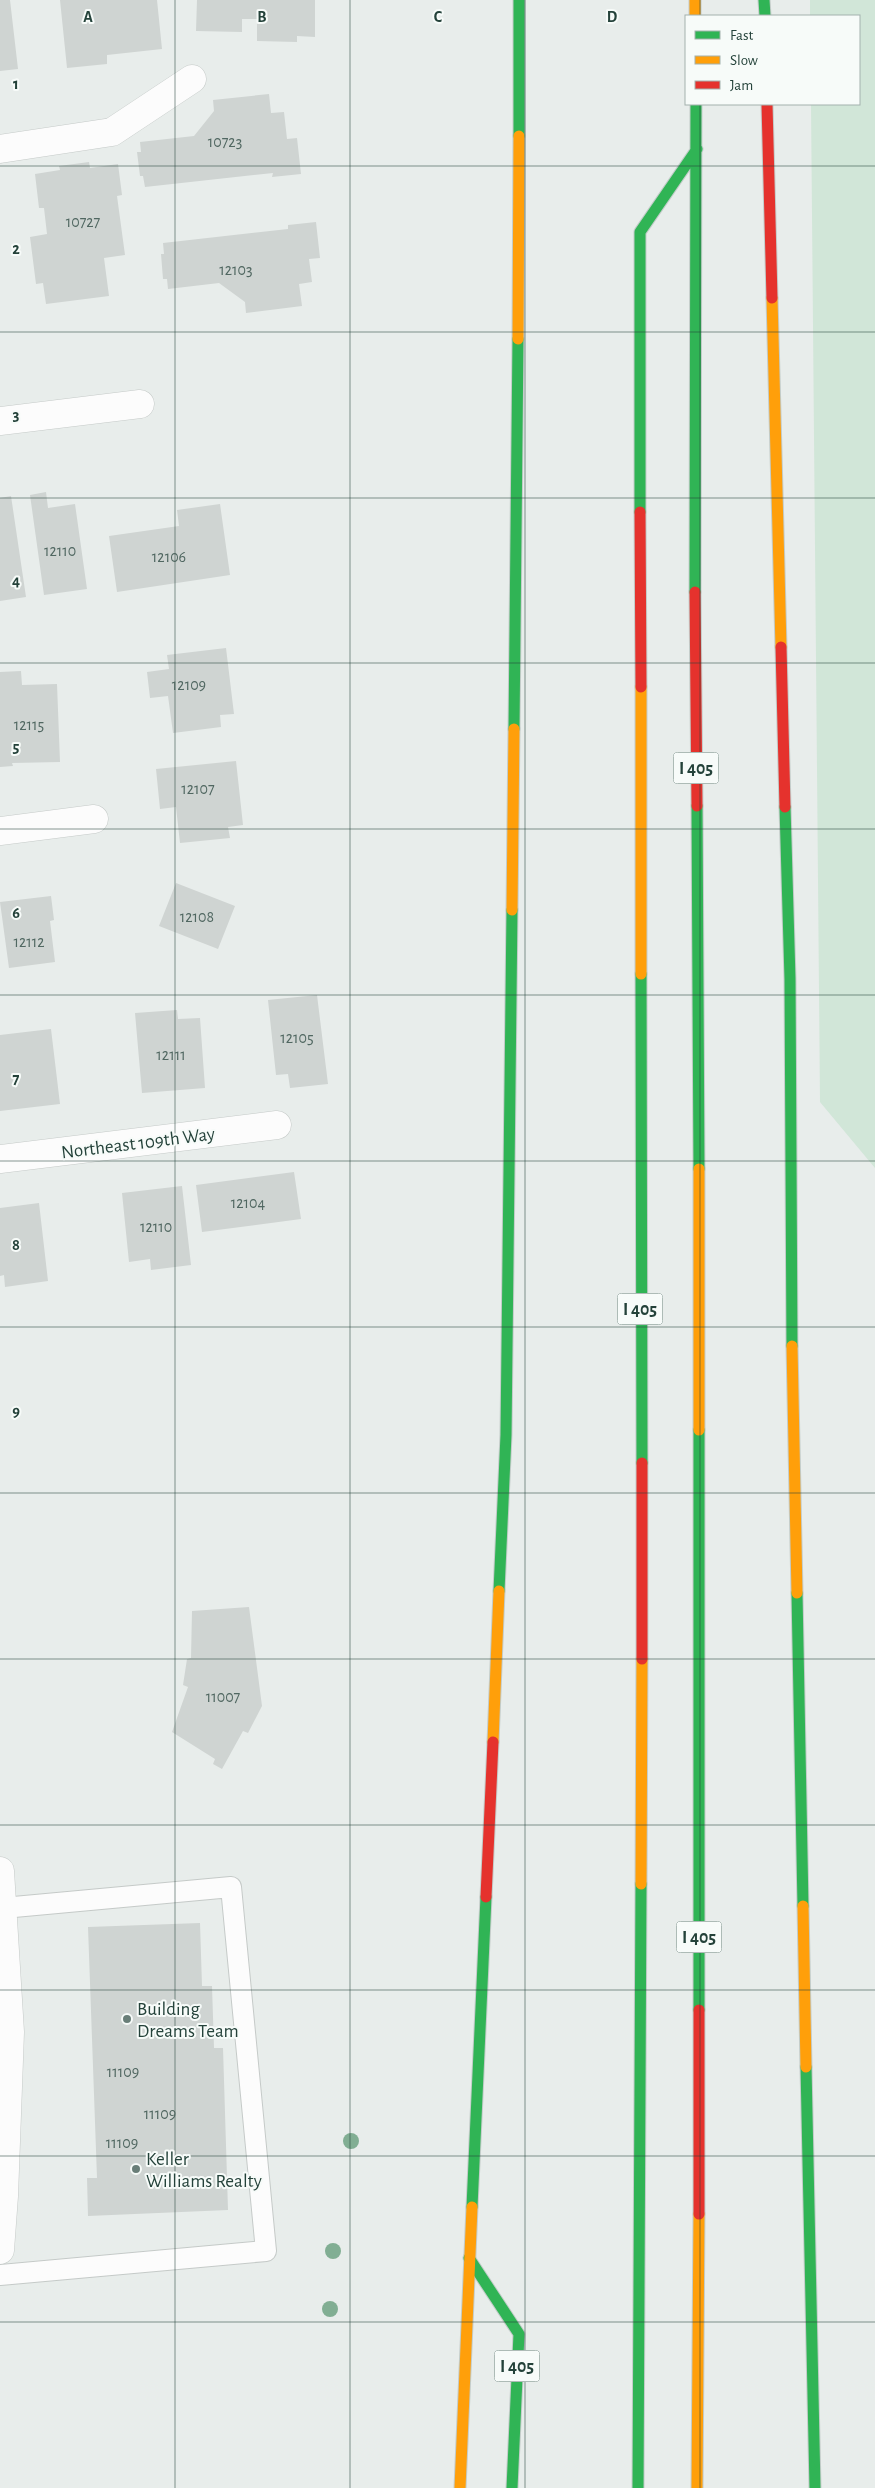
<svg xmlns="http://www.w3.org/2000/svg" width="875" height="2488" font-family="'Alegreya Sans',sans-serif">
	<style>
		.green { fill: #d1e6d8 }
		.building { fill: #cfd4d2 }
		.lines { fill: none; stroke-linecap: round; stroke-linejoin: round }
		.lane-casing { stroke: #c5cac8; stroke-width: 22 }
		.street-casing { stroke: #c5cac8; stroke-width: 29 }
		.fast-casing { stroke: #c3ccc9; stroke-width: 13 }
		.slow-casing { stroke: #c3ccc9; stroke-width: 13 }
		.jam-casing { stroke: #c3ccc9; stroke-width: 13 }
		.lane { stroke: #fcfcfc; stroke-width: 20 }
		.street { stroke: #fcfcfc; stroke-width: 28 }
		.fast { stroke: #30b455; stroke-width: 11 }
		.slow { stroke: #ff9f0a; stroke-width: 11 }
		.jam { stroke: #e5322d; stroke-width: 11 }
		.tree { fill: #81ae93 }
		.grid { fill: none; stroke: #24423a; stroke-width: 1; stroke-opacity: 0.55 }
		.poi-dot { fill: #697e78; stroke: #f7fbf9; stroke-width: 2 }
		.labels { text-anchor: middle; stroke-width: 4; stroke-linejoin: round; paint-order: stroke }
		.number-label { font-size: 16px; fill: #506761 }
		.shield { fill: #f7fbf9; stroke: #637a73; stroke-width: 1 }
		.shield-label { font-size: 18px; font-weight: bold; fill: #24423a }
		.street-label { font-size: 19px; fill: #24423a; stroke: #f7fbf9 }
		.poi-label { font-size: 19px; fill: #24423a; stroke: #f7fbf9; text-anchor: start }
		.grid-label { font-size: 16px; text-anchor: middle; font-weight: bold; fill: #24423a; stroke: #f7fbf9; stroke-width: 4; stroke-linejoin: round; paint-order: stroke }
	</style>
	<rect width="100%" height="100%" fill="#e8edeb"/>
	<path class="green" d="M810,0H875V1168L820,1102L811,104H859V16H810Z"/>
	<path class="building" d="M0,0H10L18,69L0,71Z
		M60,0H157L162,49L107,55V64L67,68Z
		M197,0H315V37L297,36V42L257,41V19H242V32L196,31Z
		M269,94L271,113L284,112L287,139L297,138L301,174L272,177L273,173L145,187L143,176H140L137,152H141L140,142L194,136L214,111L213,100Z
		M89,162L90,168L118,164L122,195L117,196L125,255L104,258L109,296L46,304L43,283L36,284L30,237L47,234L44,208H39L35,174L60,170L59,166Z
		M316,222L320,258L309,259L312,282L299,284L302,306L246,313L245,302L219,283L168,289L167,279H163L161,254H164L163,243L288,229V225Z
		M46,492L48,508L75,504L87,589L44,595L30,495Z
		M11,496L26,597L0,601V498Z
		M220,504L230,575L117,592L109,536L179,526L177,510Z
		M226,648L234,714L220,715L221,727L173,733L168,696L150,698L147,672L169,669L167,655Z
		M21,671L22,685L57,684L60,762L12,763L13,766L0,767V672Z
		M236,761L243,825L228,827L230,838L180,843L176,807L160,809L156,769Z
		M176,883L235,906L218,949L159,926Z
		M51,896L54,920L50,921L55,962L9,968L0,902Z
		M317,995L328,1084L290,1088L288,1074L276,1075L268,1000Z
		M177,1010L178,1019L200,1018L205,1088L142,1093L135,1013Z
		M51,1029L60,1104L0,1111V1035Z
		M294,1172L301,1219L202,1232L196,1185Z
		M182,1186L191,1265L151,1270L150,1259L129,1262L122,1193Z
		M39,1203L48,1281L5,1287L4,1275L0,1276V1208Z
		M249,1607L262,1706L248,1733L243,1731L222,1769L213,1764L215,1759L172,1732L188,1687L183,1685L187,1659L191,1658L192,1611Z
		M200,1923L202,1986H212L214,2048H223L228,2210L88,2216L87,2178H97L88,1927Z"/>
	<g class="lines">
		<g class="lane-casing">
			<path id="lane" d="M0,2275L266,2251L231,1887L3,1908"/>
		</g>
		<g class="street-casing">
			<path id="street" d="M0,149L112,132L192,79
				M0,421L140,404
				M0,831L94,819
				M0,1159L277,1125
				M0,1871L10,2032L4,2196L0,2250"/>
		</g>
		<g class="fast-casing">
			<path id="fast" d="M764,0L765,16
				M519,136V0
				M640,512V232L697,149
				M695,592L696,104
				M514,729L518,339
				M697,806L699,1169
				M785,807L790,979L792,1346
				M641,974L642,1463
				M699,1430V2010
				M499,1591L506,1435L512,910
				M797,1593L803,1906
				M806,2067L815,2488
				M472,2207L486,1897
				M469,2258L519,2334L512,2488
				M638,2488L641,1884"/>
		</g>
		<g class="slow-casing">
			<path id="slow" d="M695,0V16
				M772,298L781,647
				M518,339L519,136
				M641,687V974
				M512,910L514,729
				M699,1169V1430
				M792,1346L797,1593
				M493,1742L499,1591
				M641,1884L642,1659
				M803,1906L806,2067
				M460,2488L472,2207
				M697,2488L699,2214"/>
		</g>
		<g class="jam-casing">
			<path id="jam" d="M767,104L772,298
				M640,512L641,687
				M695,592L697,806
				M781,647L785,807
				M642,1463V1659
				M486,1897L493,1742
				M699,2010V2214"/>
		</g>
		<use href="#lane" class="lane"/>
		<use href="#street" class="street"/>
		<use href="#fast" class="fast"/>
		<use href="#slow" class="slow"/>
		<use href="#jam" class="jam"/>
	</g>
	<g class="tree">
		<circle cx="351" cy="2141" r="8"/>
		<circle cx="333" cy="2251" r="8"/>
		<circle cx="330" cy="2309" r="8"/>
	</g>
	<path class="grid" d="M175,0V2488M350,0V2488M525,0V2488M700,0V16M700,104V2488M0,166H875M0,332H875M0,498H875M0,663H875M0,829H875M0,995H875M0,1161H875M0,1327H875M0,1493H875M0,1659H875M0,1825H875M0,1990H875M0,2156H875M0,2322H875"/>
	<g class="poi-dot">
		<circle cx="127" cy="2019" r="5"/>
		<circle cx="136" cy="2169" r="5"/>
	</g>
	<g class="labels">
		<g class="number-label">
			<text x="225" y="147">10723</text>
			<text x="83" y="227">10727</text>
			<text x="236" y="275">12103</text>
			<text x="60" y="556">12110</text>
			<text x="169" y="562">12106</text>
			<text x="189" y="690">12109</text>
			<text x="29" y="730">12115</text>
			<text x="198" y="794">12107</text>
			<text x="197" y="922">12108</text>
			<text x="29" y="947">12112</text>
			<text x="297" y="1043">12105</text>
			<text x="171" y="1060">12111</text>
			<text x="248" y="1208">12104</text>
			<text x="156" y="1232">12110</text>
			<text x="223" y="1702">11007</text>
			<text x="123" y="2077">11109</text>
			<text x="160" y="2119">11109</text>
			<text x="122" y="2148">11109</text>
		</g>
		<g class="shield">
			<rect x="673.5" y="752.5" width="45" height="31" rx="4"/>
			<rect x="617.5" y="1293.5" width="45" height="31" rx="4"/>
			<rect x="676.5" y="1921.5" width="45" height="31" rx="4"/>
			<rect x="494.5" y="2350.5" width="45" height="31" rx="4"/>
		</g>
		<g class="shield-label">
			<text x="696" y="774">I 405</text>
			<text x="640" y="1315">I 405</text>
			<text x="699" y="1943">I 405</text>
			<text x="517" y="2372">I 405</text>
		</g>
		<g class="street-label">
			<text transform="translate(138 1142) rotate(-7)" y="7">Northeast 109th Way</text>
		</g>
		<g class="poi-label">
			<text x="137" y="2015">Building<tspan x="137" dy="22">Dreams Team</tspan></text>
			<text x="146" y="2165">Keller<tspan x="146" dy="22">Williams Realty</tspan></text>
		</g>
	</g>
	<g class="grid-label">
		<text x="88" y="22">A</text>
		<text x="262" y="22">B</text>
		<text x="438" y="22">C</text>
		<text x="612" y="22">D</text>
		<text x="16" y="89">1</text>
		<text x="16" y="254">2</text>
		<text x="16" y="420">3</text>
		<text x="16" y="586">4</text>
		<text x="16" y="752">5</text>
		<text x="16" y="918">6</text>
		<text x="16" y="1084">7</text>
		<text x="16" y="1250">8</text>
		<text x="16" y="1416">9</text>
	</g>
	<rect x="685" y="15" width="175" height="90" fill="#f7fbf9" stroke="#a3b1ad"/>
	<rect x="695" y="31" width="25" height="8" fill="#30b455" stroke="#a3b1ad"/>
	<text x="730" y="40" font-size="15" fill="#24423a">Fast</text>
	<rect x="695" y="56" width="25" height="8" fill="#ff9f0a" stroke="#a3b1ad"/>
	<text x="730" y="65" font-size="15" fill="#24423a">Slow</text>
	<rect x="695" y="81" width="25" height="8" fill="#e5322d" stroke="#a3b1ad"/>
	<text x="730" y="90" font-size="15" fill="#24423a">Jam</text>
</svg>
